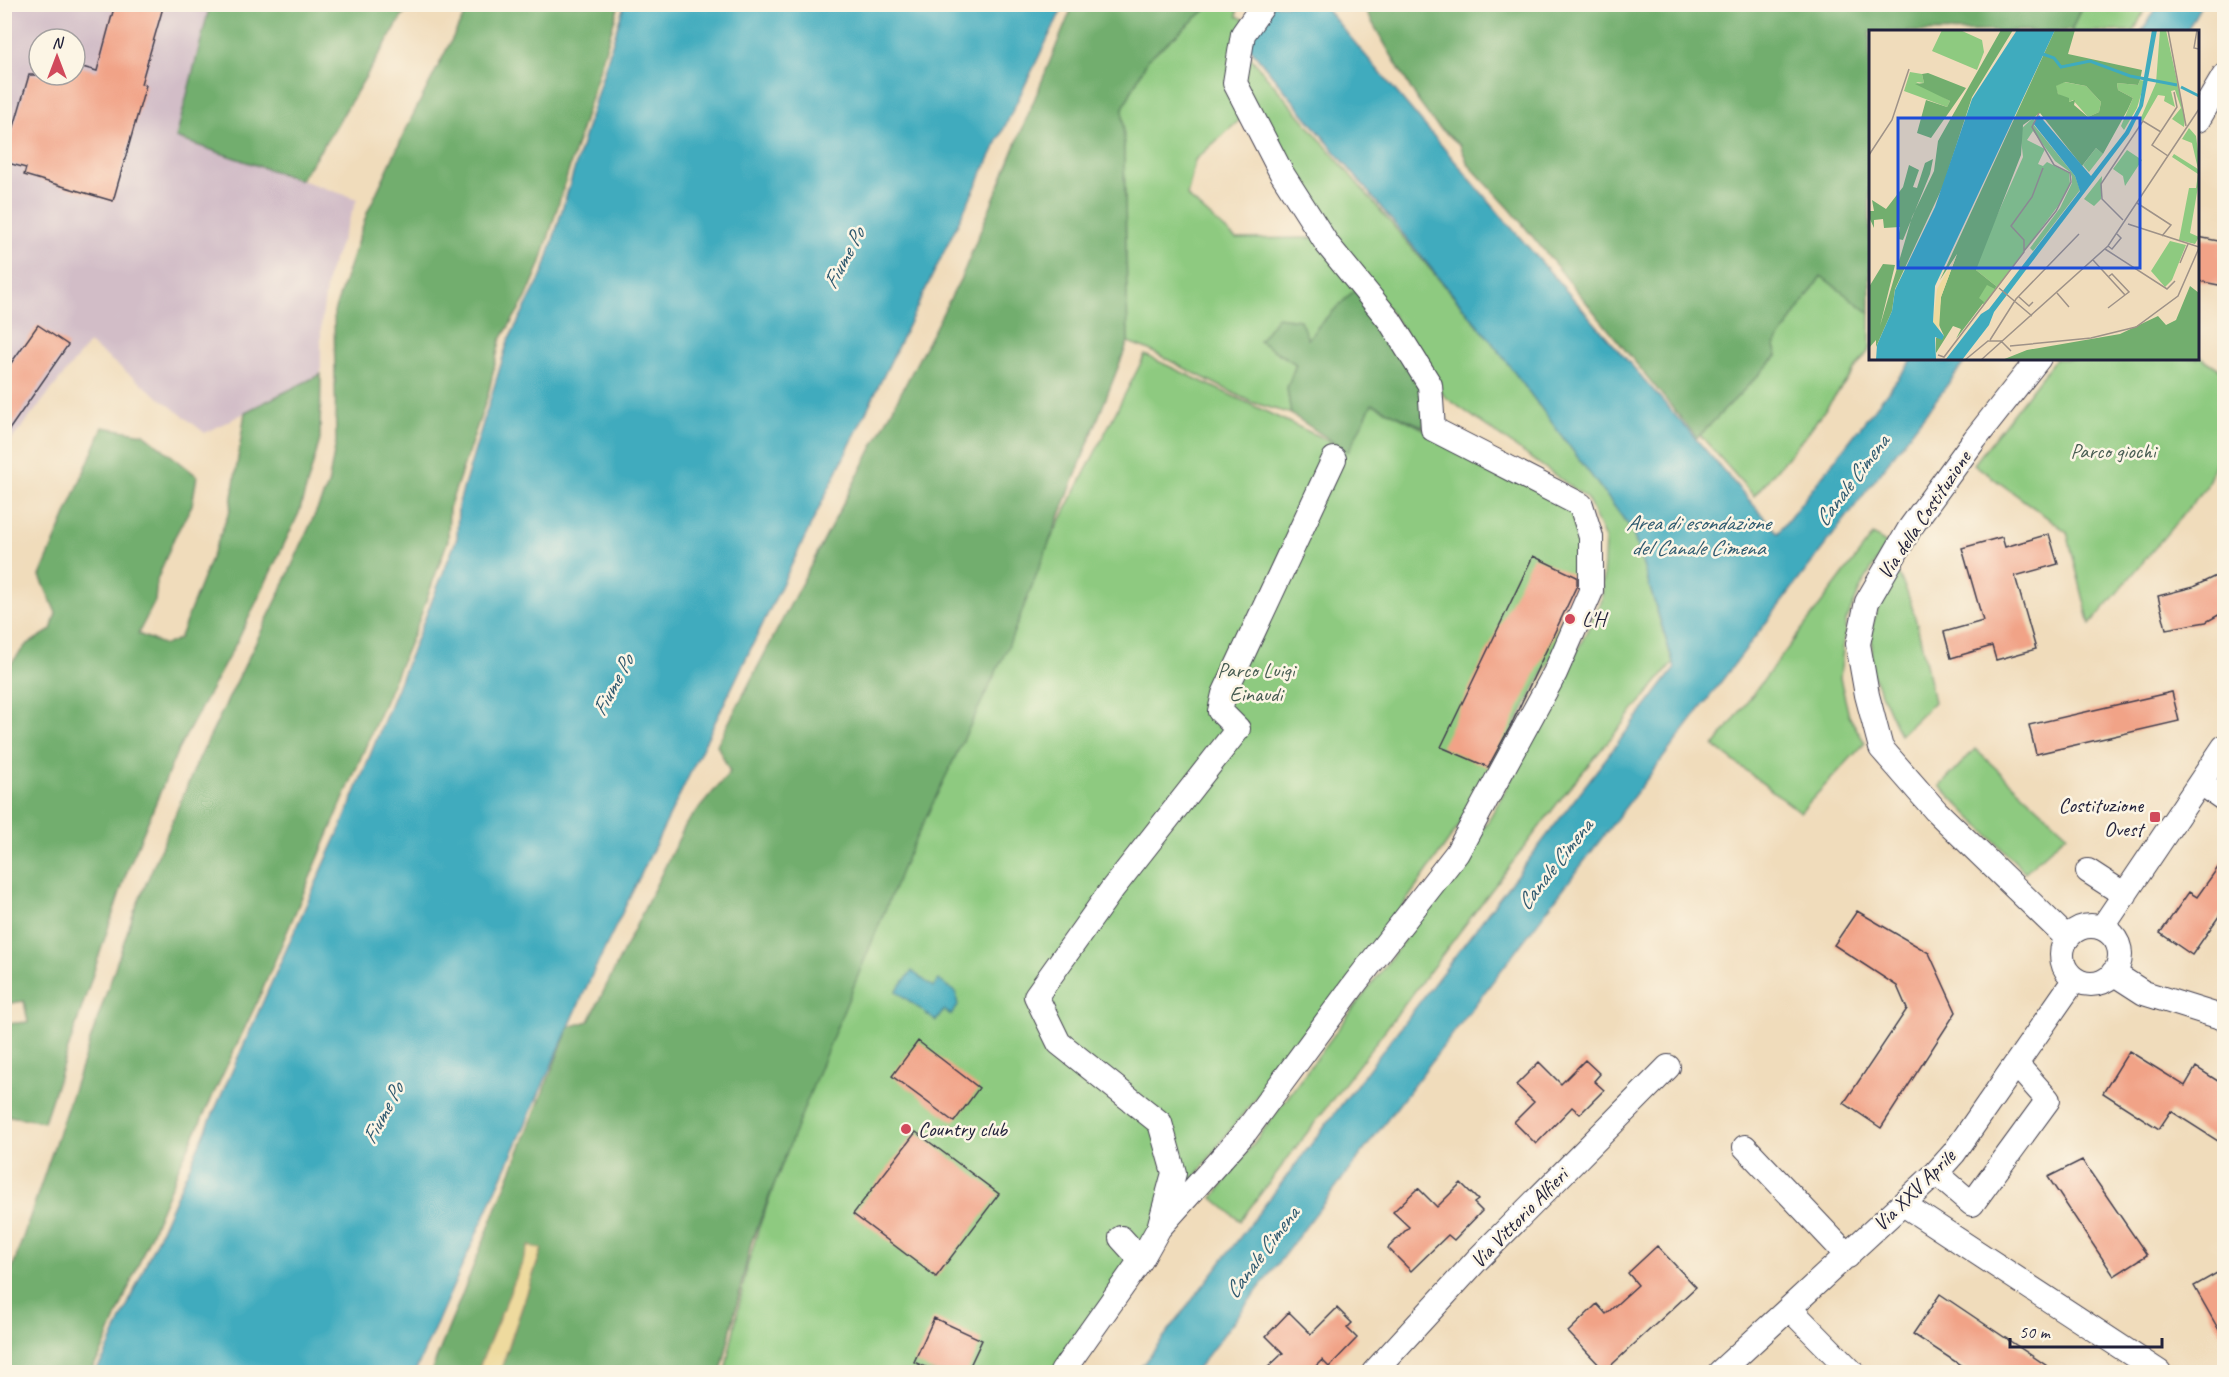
<svg xmlns="http://www.w3.org/2000/svg" width="2229" height="1377" font-family="Caveat,sans-serif">
	<style>
		.industrial { fill: #d2bdc7; fill-rule: evenodd }
		.green { fill: #8eca80; stroke: #58765e; stroke-width: 1.5 }
		.forest { fill: #72ae6e; stroke: #4a6854; stroke-width: 1.5 }
		.sand { fill: #eeda9e; stroke: #887e6c; stroke-width: 1.5 }
		.water { fill: #3fabbe; stroke: #30667c; stroke-width: 1.5 }
		.building { fill: #f1a387 }
		.lines { fill: none; stroke-linecap: round; stroke-linejoin: round }
		.minor-casing { stroke: #413e4e; stroke-width: 26 }
		.minor { stroke: #fff; stroke-width: 24 }
		.poi-dot { fill: #d1495b; stroke: #fcf5e5; stroke-width: 2 }
		.labels { text-anchor: middle; stroke-width: 5; stroke-linejoin: round; paint-order: stroke }
		.park-label { font-size: 21px; fill: #485d53; stroke: #fcf5e5 }
		.street-label { font-size: 21px; fill: #22223b; stroke: #fcf5e5 }
		.poi-label { font-size: 21px; fill: #22223b; stroke: #fcf5e5; text-anchor: start }
		.water-label { font-size: 22px; font-style: italic; fill: #2e596f; stroke: #fcf5e5 }
		.inset-river { fill: none; stroke: #3fabbe; stroke-width: 3 }
		.inset-road { fill: none; stroke: #9e9288; stroke-width: 1.5 }
		.view { fill: #1d4ed8; fill-opacity: 0.15; stroke: #1d4ed8; stroke-width: 3 }
		.inset-edge { fill: none; stroke: #22223b; stroke-width: 3 }
	</style>
	<rect width="100%" height="100%" fill="#fcf5e5"/>
	<filter id="ink" filterUnits="userSpaceOnUse"><feTurbulence type="fractalNoise" baseFrequency=".0167" numOctaves="2"/><feDisplacementMap in="SourceGraphic" scale="12" xChannelSelector="R" yChannelSelector="G"/><feConvolveMatrix kernelMatrix="1 2 1 2 8 2 1 2 1" color-interpolation-filters="sRGB"/></filter>
	<filter id="wash" filterUnits="userSpaceOnUse"><feTurbulence type="fractalNoise" baseFrequency=".008" numOctaves="4" result="noise"/><feDisplacementMap in="SourceGraphic" scale="24" xChannelSelector="R" yChannelSelector="G"/><feGaussianBlur stdDeviation="1.35" result="paint"/><feColorMatrix in="noise" values="0 0 0 0 0 0 0 0 0 0 0 0 0 0 0 0 0 1.4 0 .05"/><feComposite in="paint" operator="in"/></filter>
	<g filter="url(#wash)">
		<rect width="100%" height="100%" fill="#f0dcbb"/>
		<path class="industrial" d="M5,5H210L176,138L357,199L328,275L321,325V374L205,433L89,343L5,448ZM39,39H75V75H39Z"/>
		<path class="green" d="M1211,5H1238L1237,16L1257,26L1245,51L1491,341L1632,530L1673,663L1566,792L1240,1221L1213,1198L1396,951L1487,823L1542,722L1602,600L1605,539L1587,498L1444,396L1397,321L1243,117L1195,160L1187,196L1236,239L1316,238L1357,288L1321,323L1308,339L1260,341L1296,364L1287,388L1291,414L1251,402L1147,349L1128,342L1123,108L1148,59Z
			M2082,5H2147L2134,31L2071,32Z
			M1821,276L1870,313V349L1806,435L1754,496L1700,435L1777,356L1774,346Z
			M1145,355L1333,443L1371,402L1576,507L1587,555L1579,606L1470,810L1355,974L1224,1138L1053,1372H725L747,1267L759,1227L845,994L992,654Z
			M2198,355L2224,372V444L2206,487L2090,625L2067,532L1974,464L2055,359L2198,358Z
			M1873,535L1887,544L1862,585L1846,621L1840,678L1849,716L1865,743L1800,812L1714,746Z
			M1896,572C1914,592 1927,672 1934,702L1900,735L1872,673V626L1882,596Z
			M1975,749L2067,834L2025,872L1940,786Z"/>
		<path class="forest" d="M470,4L619,5L540,265L526,298L500,341L488,395L449,508L448,540L418,623L259,998L179,1167L101,1354L90,1372H5V1290L134,912L196,765L277,599L328,485L336,442L334,312L367,213L411,119Z
			M210,5V4L409,5L333,131L300,180L176,138Z
			M1073,5H1211L1148,59L1123,108L1128,342L1008,647L906,859L820,1068L751,1243L721,1372H500L542,1249L477,1372H431L569,1027L589,1021L686,824L730,772L717,745L962,276Z
			M1362,5H2082L2071,31L1870,32V313L1821,276L1774,346L1777,356L1697,438L1510,209L1468,164L1460,145L1435,124L1418,101Z
			M1357,288L1425,386L1424,427L1372,404L1348,452L1291,414L1287,388L1296,364L1259,341L1277,317L1300,320L1308,339L1321,323Z
			M321,374L320,440L299,513L240,636L177,752L126,874L44,1122L5,1115V1024L28,1022L24,1001L5,1004V671L26,645L51,630L56,613L40,576L103,427L144,434L197,476L192,505L174,538L157,580L155,601L138,634L165,645L179,639L230,510L245,412Z"/>
		<path class="sand" d="M529,1246L542,1249L500,1372H477Z"/>
		<path class="water" d="M624,5H1064L591,977L415,1372H95L104,1358L345,818L457,538L458,506L508,341L543,273Z
			M1273,5H1323L1502,217L1778,533L1913,359H1967L1195,1372H1137L1675,668L1632,530L1491,341L1245,42Z
			M2157,5V4L2201,5L2187,31H2142Z
			M912,971L933,987L939,980L956,993L958,1006L951,1015L944,1010L936,1021L896,991Z"/>
		<g id="blocks">
			<path class="building" d="M115,4H164L141,84L146,85L113,201L24,175L26,168L4,162V161L29,75H75V65L97,71Z
				M2198,237L2224,242V286L2198,281Z
				M38,325L68,345L4,437V373Z
				M2049,534L2058,564L2015,576L2036,649L1996,660L1992,646L1951,658L1944,632L1983,621L1962,548L2002,537L2005,547Z
				M1533,556L1577,577V585L1511,725L1488,767L1441,747Z
				M2224,572V612L2206,622L2166,629L2158,596L2193,587Z
				M2172,692L2179,721L2036,754L2029,725Z
				M2224,859V909L2192,955L2160,933L2189,892L2197,897Z
				M1857,911L1929,953L1956,1012L1881,1128L1844,1103L1907,1009L1897,986L1834,945Z
				M918,1041L979,1088L954,1122L892,1076Z
				M2129,1051L2185,1086L2196,1067L2224,1085V1145L2171,1111L2159,1129L2103,1093Z
				M1585,1060L1600,1074L1594,1081L1604,1090L1580,1114L1572,1107L1536,1144L1514,1122L1534,1102L1516,1085L1539,1062L1561,1084Z
				M916,1132L999,1194L936,1277L853,1214Z
				M2082,1160L2147,1255L2114,1276L2048,1177Z
				M1461,1183L1478,1200L1474,1203L1482,1211L1454,1240L1448,1235L1411,1271L1388,1248L1409,1227L1393,1212L1418,1188L1437,1207Z
				M1657,1246L1696,1287L1605,1371L1568,1332L1597,1304L1606,1314L1638,1285L1628,1273Z
				M2224,1269V1339L2194,1286Z
				M1940,1294L2056,1372H1971L1913,1334Z
				M1337,1308L1352,1323L1347,1328L1357,1338L1329,1367L1322,1360L1310,1372H1263L1283,1353L1266,1336L1289,1312L1311,1334Z
				M934,1318L982,1340L967,1372H936L914,1362Z"/>
		</g>
	</g>
	<g filter="url(#ink)">
		<use href="#blocks" fill-opacity="0" stroke="#413e4e" stroke-width="1.5"/>
		<g class="lines">
			<g class="minor-casing">
				<path id="minor" d="M2198,120L2224,76
					M2039,358L1975,439L1910,528L1867,602L1858,644L1867,695L1881,748L1936,811L2067,938
					M2201,783L2224,799
					M2088,871L2125,895
					M2062 955a29 29 0 1 1 58 0a29 29 0 1 1-58 0Z
					M2102,928L2224,747
					M2113,973L2144,993L2224,1018
					M1745,1147L1848,1256
					M1936,1173L1972,1204L2048,1100L2016,1064
					M1903,1204L2159,1372
					M1159,1228L1246,1131L1356,982L1457,853L1555,673L1591,591V537L1581,505L1433,429L1430,385L1390,321L1327,244L1281,172L1235,83L1243,34L1264,4
					M1121,1238L1141,1260
					M1790,1309L1852,1372
					M1062,1372L1141,1260L1159,1228L1174,1173L1160,1123L1059,1043L1036,996L1113,888L1238,729L1220,711L1224,694L1334,459
					M1374,1372L1476,1261L1668,1067
					M1720,1372L1936,1173L1954,1153L2075,979"/>
			</g>
			<use href="#minor" class="minor"/>
		</g>
	</g>
	<g class="poi-dot">
		<circle cx="1570" cy="619" r="6"/>
		<rect x="2149" y="811" width="12" height="12" rx="3"/>
		<circle cx="906" cy="1129" r="6"/>
	</g>
	<g class="labels">
		<g class="park-label">
			<text x="2113" y="458">Parco giochi</text>
			<text x="1256" y="677">Parco Luigi<tspan x="1256" dy="24">Einaudi</tspan></text>
		</g>
		<g class="street-label">
			<text transform="translate(1924 515) rotate(-56)" y="7">Via della Costituzione</text>
			<text transform="translate(1914 1190) rotate(-45)" y="7">Via XXV Aprile</text>
			<text transform="translate(1519 1218) rotate(-46)" y="7">Via Vittorio Alfieri</text>
		</g>
		<g class="poi-label">
			<text x="1582" y="626">L'H</text>
			<text x="2143" y="812" text-anchor="end">Costituzione<tspan x="2143" dy="24">Ovest</tspan></text>
			<text x="918" y="1136">Country club</text>
		</g>
		<g class="water-label">
			<text transform="translate(843 258) rotate(-62)" y="8">Fiume Po</text>
			<text transform="translate(1851 480) rotate(-53)" y="8">Canale Cimena</text>
			<text x="1698" y="530">Area di esondazione<tspan x="1698" dy="25">del Canale Cimena</tspan></text>
			<text transform="translate(612 685) rotate(-62)" y="8">Fiume Po</text>
			<text transform="translate(1554 864) rotate(-52)" y="8">Canale Cimena</text>
			<text transform="translate(382 1113) rotate(-62)" y="8">Fiume Po</text>
			<text transform="translate(1261 1252) rotate(-53)" y="8">Canale Cimena</text>
		</g>
	</g>
	<g transform="translate(1869 30)">
		<rect width="330" height="330" fill="#f0dcbb"/>
		<path d="M73,0H91L113,10L115,22L108,40L63,21ZM291,0H297L316,88L315,97L303,89L312,78L306,60L302,61L306,77L295,71L296,66L289,65L274,91L271,90L287,53ZM41,42L53,44L55,53L47,52L81,71L78,77L35,61ZM271,50L276,51L268,78L255,100L252,96L264,68L249,60L248,53L269,55ZM195,52L217,56L232,72L230,82L219,87L204,70L200,72L189,64L186,56ZM167,85L164,94L206,146L211,160L164,221L161,218L191,178L203,153V147L201,142L186,131L164,101L158,110L176,119L169,134L174,136L178,132L200,143L201,154L189,176L115,275L109,268L115,259L118,254L127,256L107,240L110,226L154,127L151,100ZM320,98L327,106L330,129V151L321,203L330,207L326,214L310,210L320,158H327L329,144L303,127L305,124L329,139L323,113L313,109ZM227,118L234,124L220,142L214,135ZM258,120L273,130L256,156L254,146L244,139ZM233,146L232,169L225,176L215,169ZM301,211L317,215L303,250L296,257L282,241Z" fill="#8eca80"/>
		<path d="M132,0H144L103,67L74,156L26,259L23,281L7,317V310L0,318V257L14,234L26,235L11,296L43,187L65,141L69,111ZM186,0H206L199,24L273,40L271,50L269,55L248,53L249,60L264,68L259,79L234,124L227,118L213,136L171,83L154,95L152,125L107,240L127,256L126,259L118,255L110,268L115,272L87,309L92,299L84,296L67,323V308L75,306L69,293L72,267L88,224L71,250ZM196,52L217,56L232,72L230,82L219,87L205,75L206,70L200,72V68L189,64L187,56ZM59,43L97,58L62,108L48,103L57,70L78,77L81,71L46,54L55,53L53,44ZM64,129L61,144L34,210L29,209L31,197L15,198L14,189L5,190V198L0,187V181H5L3,170L17,179L34,157L40,135L50,140L44,157L48,158L56,133ZM321,256L330,263V330H133L158,320L251,304L289,286L297,295L307,290Z" fill="#72ae6e" fill-rule="evenodd"/>
		<path d="M88,224L72,267L70,300L64,292L68,259Z" fill="#eeda9e"/>
		<path d="M148,0H186L66,256L64,292L75,306L73,310L66,307L67,329H77L112,284L120,279L211,161L206,146L164,93L170,85L222,146L256,102L270,76L283,0H288L274,76L260,104L125,282L120,295L93,330H7L8,315L23,281L26,260L66,177L103,69Z" fill="#3fabbe"/>
		<path class="inset-river" d="M174,24L185,28L192,37L221,31L261,46L308,55M312,57L330,66"/>
		<path class="inset-road" d="M299,0L317,96M328,0L325,18L330,19M0,125L23,90L40,39M299,126L283,115L308,77L305,62M268,173L302,195L293,206M254,190L233,169L232,154L274,91L292,102M259,194L330,217M239,216L243,219L252,208L248,204M236,219L298,259L306,251M155,221L187,181L202,152L201,143L185,135L163,97L170,83M224,230L256,265L239,278M311,233L319,214M239,247L243,244L260,262L256,265M130,258L163,286M188,263L200,277M150,267L160,276L164,272M121,310L147,269L210,204M141,316L222,308L267,297L309,266L330,218M69,325L75,327L155,222V210L142,196L163,167L174,138M96,330L119,311H132L142,321M112,330L239,216L330,79"/>
		<path class="view" d="M29,88H271V238H29Z"/>
		<rect width="330" height="330" class="inset-edge"/>
	</g>
	<rect width="2229" height="1377" fill="none" stroke="#fcf5e5" stroke-width="24"/>
	<g transform="translate(57 57)"><circle r="28" fill="#fcf5e5" stroke="#a5a1a1" stroke-width="1.5"/>
	<path d="M0-4.5L10 22L0 15L-10 22Z" fill="#d1495b"/>
	<text y="-9" font-size="16" font-weight="bold" text-anchor="middle" fill="#22223b">N</text>
	</g>
	<path d="M2010 1338v9h152v-9" fill="none" stroke="#22223b" stroke-width="3"/>
	<text x="2019" y="1338" font-size="18" fill="#22223b" stroke="#fcf5e5" stroke-width="4.5" paint-order="stroke">50 m</text>
</svg>
